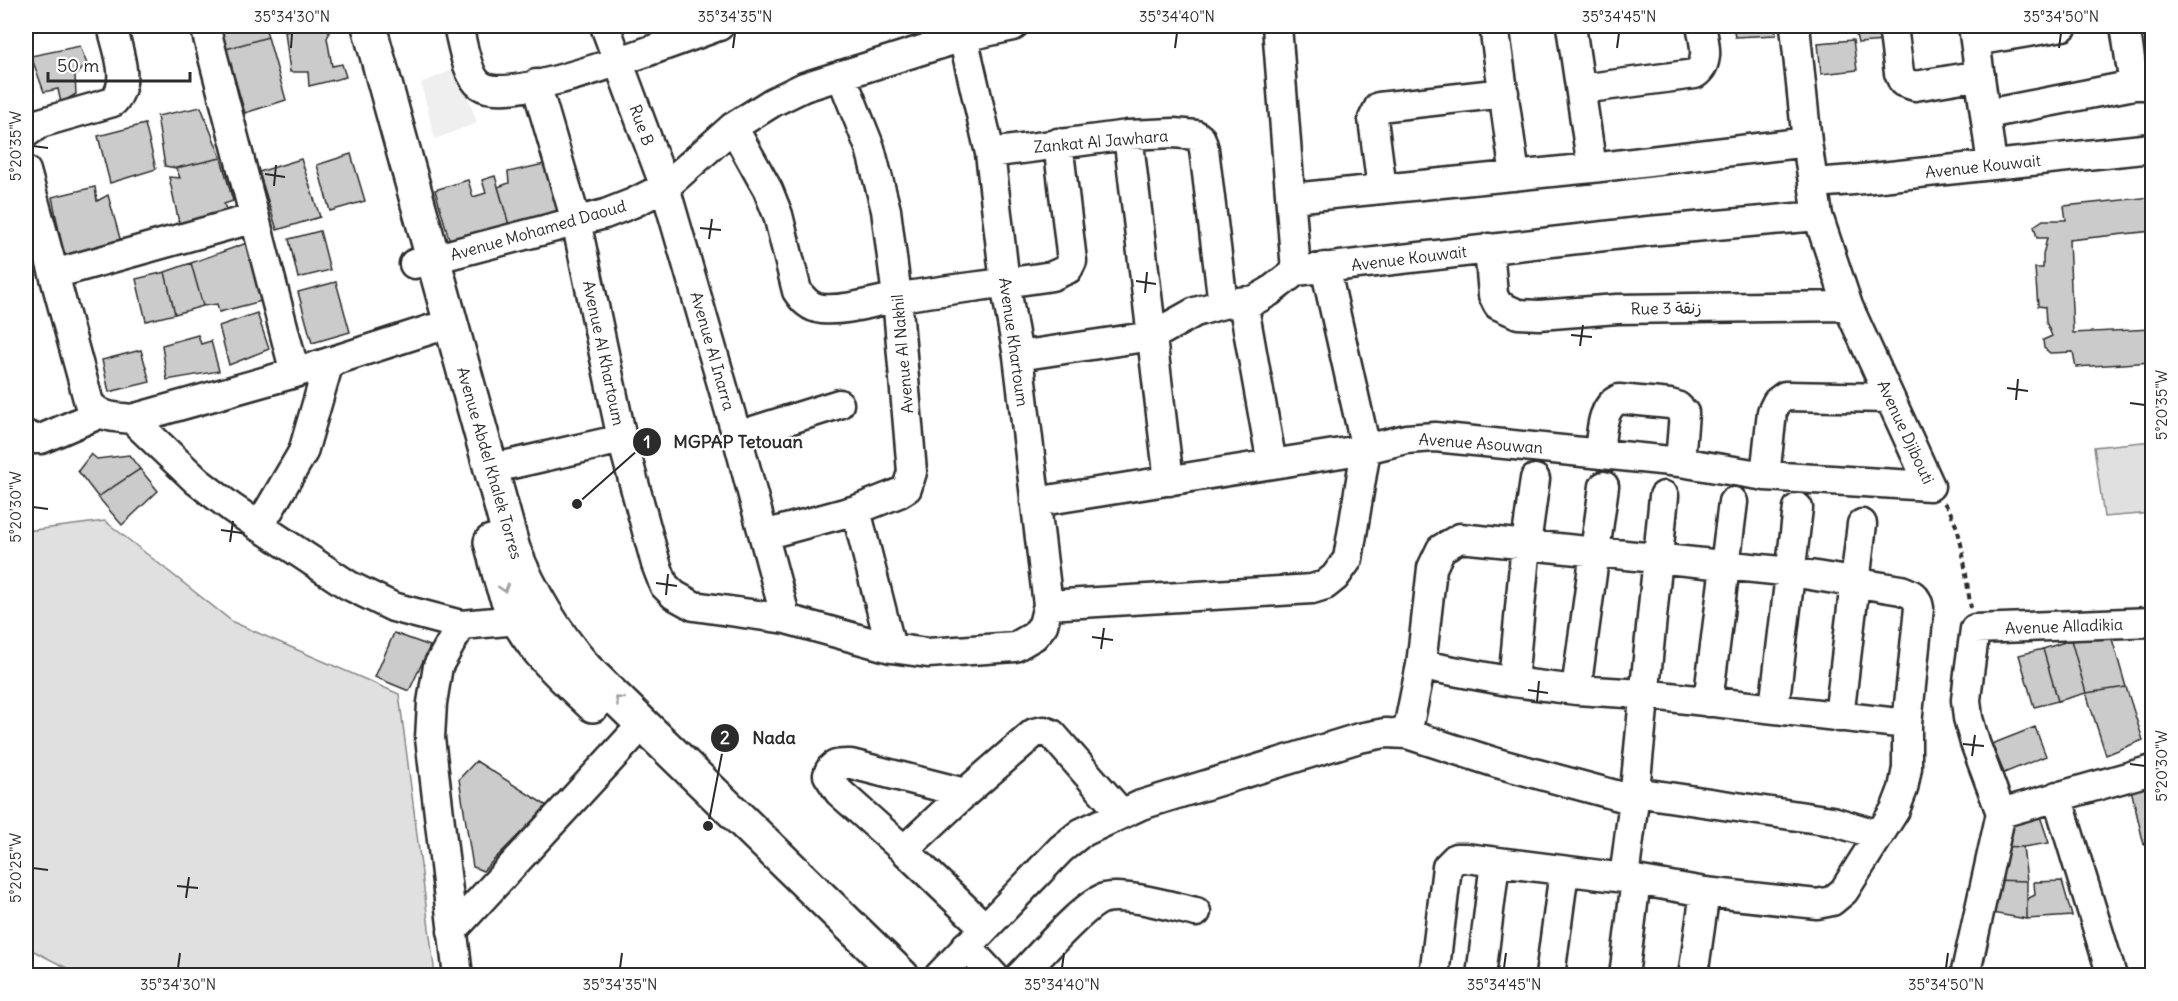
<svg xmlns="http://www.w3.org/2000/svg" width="2178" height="1001" font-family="Delius,'Playpen Sans Arabic',sans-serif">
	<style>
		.built { fill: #efefef }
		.green { fill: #e0e0e0; stroke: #868686; stroke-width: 1.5 }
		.building { fill: #cbcbcb; stroke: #2b2b2b; stroke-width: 1.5 }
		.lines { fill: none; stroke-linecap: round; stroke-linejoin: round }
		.minor-casing { stroke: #2b2b2b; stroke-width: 33 }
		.major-casing { stroke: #2b2b2b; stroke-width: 38 }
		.path { stroke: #2b2b2b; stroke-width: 4; stroke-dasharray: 6 4.5; stroke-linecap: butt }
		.minor { stroke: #fff; stroke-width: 28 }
		.major { stroke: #fff; stroke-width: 33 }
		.oneway { stroke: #a0a0a0 }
		.ticks { fill: none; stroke: #2b2b2b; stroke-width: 2 }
		.labels { text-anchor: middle; stroke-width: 4.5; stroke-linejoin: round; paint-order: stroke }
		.street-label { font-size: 16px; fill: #2b2b2b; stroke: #fff }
		.leader { fill: none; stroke: #2b2b2b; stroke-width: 2 }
		.callout-dot { fill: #2b2b2b; stroke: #fff; stroke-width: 2 }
		.mark-label { font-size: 18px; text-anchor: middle; font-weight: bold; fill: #fff }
		.callout-label { font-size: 18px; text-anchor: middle; font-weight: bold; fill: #2b2b2b; stroke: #fff; stroke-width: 4.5; stroke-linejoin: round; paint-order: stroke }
		.neatline { fill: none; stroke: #2b2b2b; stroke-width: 2 }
		.ticks-label { font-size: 15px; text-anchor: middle; fill: #2b2b2b }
	</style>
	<rect width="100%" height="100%" fill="#fff"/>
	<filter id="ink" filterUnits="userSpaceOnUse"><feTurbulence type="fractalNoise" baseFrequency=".0167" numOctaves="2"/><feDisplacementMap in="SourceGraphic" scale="12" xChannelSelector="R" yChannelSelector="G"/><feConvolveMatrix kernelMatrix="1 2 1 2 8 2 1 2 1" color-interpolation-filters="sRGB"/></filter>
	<g filter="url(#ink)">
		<path class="built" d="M458,68L477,123L435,139L421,83Z"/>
		<path class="green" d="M2152,441V513L2104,517L2094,447Z
			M105,521L233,622L399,694L435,975H80L26,947V531Z"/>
		<path class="building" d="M219,26H265L268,37L226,49Z
			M308,26H328L329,34L327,38L332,66L342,64L346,77L309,86L308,72H290L285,31Z
			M1733,26H1775L1776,35L1735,37Z
			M1854,26H1883L1885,41L1858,43Z
			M268,37L286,100L245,113L226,49Z
			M1853,40L1857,70L1821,74L1818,43Z
			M80,46L87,64L75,76L76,94L61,103L58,89L44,92L31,56Z
			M201,107L221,158L176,168L165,166L157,116Z
			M145,124L156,169L110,183L98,136Z
			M351,154L365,201L330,211L317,165Z
			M221,158L233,201L224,204L228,215L180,227L169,177L180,178L176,168Z
			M301,159L320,217L277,230L259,172Z
			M549,163L561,219L511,232L498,187L509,183L508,172Z
			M495,176L511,232L452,249L435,190L468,180L473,197L486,193L482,180Z
			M95,187L97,201L108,195L121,242L64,255L52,197Z
			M2152,197V231L2069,240L2073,333L2152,329V362L2076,367L2073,352L2050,353L2044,348L2043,340L2052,336L2046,322L2045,307L2038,306L2035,268H2043V255L2047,238H2037L2034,226L2043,220H2066L2064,206Z
			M320,231L330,270L298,278L289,239Z
			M247,243L262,301L219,312L217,304L203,306L191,263Z
			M191,263L203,306L175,314L165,272Z
			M165,272L175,314L146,321L136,279Z
			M336,282L350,332L312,343L298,292Z
			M257,313L269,349L229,365L219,326Z
			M198,335L201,344L211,341L219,371L167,380L162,345Z
			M141,350L150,382L109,392L102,360Z
			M91,454L97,459L129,455L140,469L98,497L78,471Z
			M140,469L158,491L122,525L98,497Z
			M2110,632L2126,687L2086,693L2071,640Z
			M394,633L430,646L409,691L375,677Z
			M2071,640L2086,693L2058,701L2043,649Z
			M2043,649L2058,701L2034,707L2019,655Z
			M2126,687L2143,740L2106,755L2086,693Z
			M2035,727L2046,756L2004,773L1992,744Z
			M476,761L547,806L483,871L473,867L459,779Z
			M2152,778V843L2144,845L2130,785Z
			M2039,813L2049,843L2023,847L1998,846L2006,816Z
			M1998,846L2023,847L2027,881L1991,880Z
			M1991,880L2027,881V919L1985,912Z
			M2062,881L2072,916L2027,919V899L2035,895L2034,882Z"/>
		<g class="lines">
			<g class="minor-casing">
				<path id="minor" d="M205,26L295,373
					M458,26C462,41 467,76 480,85C511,107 680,39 719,26
					M605,26L665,187L737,436L786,619
					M1277,26L1296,271
					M1494,26L1515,176
					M1571,26L1592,168
					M1893,26L1899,73L1903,82L1915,86L1980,75
					M1973,26L1992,165
					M2125,26L2134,85
					M1975,41L2063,26
					M536,84L576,221L622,439L656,564L664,585L674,595L694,606L786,619L891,648L928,653L1015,647L1034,636L1043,625L1048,605L1018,356L1005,283L990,153L963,37L958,26
					M1581,89L1695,74C1711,63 1704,41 1701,26
					M1987,114L2134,85H2152
					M733,127L768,190L778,215L797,291C803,300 810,308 822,309C848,311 875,301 900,297C951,289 1001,284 1052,276L1068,269L1072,261L1058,143
					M26,133L40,123L113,102C132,82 117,49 112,26
					M1128,135L1169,481
					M990,153L1128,135L1174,133L1196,135L1201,139L1204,149L1223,304
					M26,171L89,403C101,418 114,417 132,419L295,373L432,329
					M1814,183L1853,180L2152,148
					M1382,189L1373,119L1379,107L1504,93
					M1292,198L1592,168L1807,142
					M1489,248L1493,295L1498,305L1518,314L1539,315L1617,309L1848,306
					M414,264L605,214L633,203L665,187L733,127L773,102L804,87L963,37L1013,26
					M54,274L255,218
					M1243,302L1272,464
					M1018,356L1152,336L1195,312L1223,304L1255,300L1269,292L1296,271L1649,231L1818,216
					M132,419L197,481L232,508L348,585L393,607L461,625L518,620L538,614
					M26,435L35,439H41L99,414
					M737,436L839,404
					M1599,453C1602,434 1600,408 1619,399L1670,404L1677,406L1684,413L1680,462
					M490,469L622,439
					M1765,476L1772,412L1777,402L1785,396L1890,398
					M1035,502L1366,449L1406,439L1435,437L1680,462L1765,476L1930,486L1848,306L1818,216L1807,142L1795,26
					M856,510L891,648
					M259,527L303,452L329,362
					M764,535L856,510L899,493L907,488L912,472L897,297L886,210L870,148L841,75
					M1048,605L1312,589L1325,585L1335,577L1348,559L1366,449L1325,267
					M1421,665L1513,682L1576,690L1643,694L1907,724
					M1513,682L1526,544L1535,479
					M1576,690L1604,486
					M1708,702L1733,502
					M1774,708L1798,508
					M1839,717L1862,524
					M1407,734L1421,665L1432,568L1441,549L1460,538L1792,572L1901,590C1912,594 1917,596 1919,608L1907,724V768L1903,789L1895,810L1844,891L1832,901L1817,904L1705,892L1624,878L1466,858H1456L1447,867L1434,976
					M1635,792L1832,821L1879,835
					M965,793L851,764C839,764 831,763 828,775L839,792L904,850L984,927
					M2057,796L2112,976
					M2001,813L2152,770
					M904,850L965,793L1034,733L1044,731L1052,734L1122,814
					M1624,878L1634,800L1664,496
					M452,931L630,738
					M966,946L994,976
					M458,976L430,738L432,703L438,666L461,625
					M939,976L1061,849L1081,833L1141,805L1359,738L1385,733L1407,734L1497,763L1634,800
					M1020,976C1037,959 1086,902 1105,898C1127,893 1173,907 1196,912
					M1481,976L1495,862
					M1550,976L1564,871
					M1624,976L1636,880
					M1693,976L1705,892
					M1965,976L2001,813L1975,743L1968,718L1966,700L1969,673L1975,629L2152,622"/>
			</g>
			<g class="major-casing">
				<path id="major" d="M369,26L513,549C531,594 554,632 586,669L902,976
					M491,542C496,559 499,576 505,592C521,639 558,672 593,705"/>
			</g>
			<path class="path" d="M1944,503C1964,526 1965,578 1971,608"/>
			<use href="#minor" class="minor"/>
			<use href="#major" class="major"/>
		</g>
		<defs><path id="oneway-chevron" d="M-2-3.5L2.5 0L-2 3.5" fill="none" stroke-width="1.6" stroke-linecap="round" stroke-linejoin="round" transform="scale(1.5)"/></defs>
		<g class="oneway">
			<use href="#oneway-chevron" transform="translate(504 588) rotate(73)"/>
			<use href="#oneway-chevron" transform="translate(619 700) rotate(-138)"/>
		</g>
	</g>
	<path class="ticks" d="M291,48L292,33M733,48L735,33M1175,48L1177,33M1617,48L1619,33M2059,48L2061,33M33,146L48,148M265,174L285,177M274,186L276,165M700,228L721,230M709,239L712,219M1136,281L1156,284M1145,293L1147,272M1571,335L1592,337M1580,346L1583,325M2007,388L2028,391M2016,400L2018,379M2130,403L2145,405M33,507L48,509M221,530L242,533M230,542L233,521M656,583L677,586M666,595L668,574M1092,637L1113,640M1101,649L1104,628M1528,690L1548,693M1537,702L1539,681M1963,744L1984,746M1972,756L1975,735M2130,764L2145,766M33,868L48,870M177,886L198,888M186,898L189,877M178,968L180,953M620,968L622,953M1062,968L1064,953M1504,968L1506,953M1946,968L1948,953"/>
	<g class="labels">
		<g class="street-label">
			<text transform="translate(642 125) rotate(70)" y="6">Rue B</text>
			<text transform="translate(1101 141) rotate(-5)" y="6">Zankat Al Jawhara</text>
			<text transform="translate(1983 166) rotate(-6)" y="6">Avenue Kouwait</text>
			<text transform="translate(538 230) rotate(-16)" y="6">Avenue Mohamed Daoud</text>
			<text transform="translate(1409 258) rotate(-7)" y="6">Avenue Kouwait</text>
			<text transform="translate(1666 308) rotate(-1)" y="6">Rue 3 زنقة</text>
			<text transform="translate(1014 342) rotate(82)" y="6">Avenue Khartoum</text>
			<text transform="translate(713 351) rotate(74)" y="6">Avenue Al Inarra</text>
			<text transform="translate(604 353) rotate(78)" y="6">Avenue Al Khartoum</text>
			<text transform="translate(902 354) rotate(-95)" y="6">Avenue Al Nakhil</text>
			<text transform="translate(1906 432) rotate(65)" y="6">Avenue Djibouti</text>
			<text transform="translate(1481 443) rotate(4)" y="6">Avenue Asouwan</text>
			<text transform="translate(490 463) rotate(74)" y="6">Avenue Abdel Khalek Torres</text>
			<text transform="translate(2064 626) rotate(-2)" y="6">Avenue Alladikia</text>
		</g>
	</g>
	<path class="leader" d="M577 504L647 442M708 826L725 738"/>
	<g class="callout-dot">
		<circle cx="577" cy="504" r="6"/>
		<circle cx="708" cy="826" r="6"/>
		<circle cx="647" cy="442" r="15"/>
		<circle cx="725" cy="738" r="15"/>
	</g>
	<g class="mark-label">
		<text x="647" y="448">1</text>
		<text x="725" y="744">2</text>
	</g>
	<g class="callout-label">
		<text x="738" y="448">MGPAP Tetouan</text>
		<text x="774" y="744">Nada</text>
	</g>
	<rect width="2178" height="1001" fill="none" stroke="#fff" stroke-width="66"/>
	<path d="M48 72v9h142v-9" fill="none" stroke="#2b2b2b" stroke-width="3"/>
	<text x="57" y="72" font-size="18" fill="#2b2b2b" stroke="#ffffff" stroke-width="4.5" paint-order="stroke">50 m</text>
	<rect x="33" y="33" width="2112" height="935" class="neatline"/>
	<g class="ticks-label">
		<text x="292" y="22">35°34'30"N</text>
		<text x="735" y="22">35°34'35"N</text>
		<text x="1177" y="22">35°34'40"N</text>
		<text x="1619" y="22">35°34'45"N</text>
		<text x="2061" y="22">35°34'50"N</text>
		<text transform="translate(16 146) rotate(-90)" y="5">5°20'35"W</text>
		<text transform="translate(2162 405) rotate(-90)" y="5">5°20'35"W</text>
		<text transform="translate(16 507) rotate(-90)" y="5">5°20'30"W</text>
		<text transform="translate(2162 766) rotate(-90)" y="5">5°20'30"W</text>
		<text transform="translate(16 868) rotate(-90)" y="5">5°20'25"W</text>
		<text x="178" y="990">35°34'30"N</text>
		<text x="620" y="990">35°34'35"N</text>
		<text x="1062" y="990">35°34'40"N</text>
		<text x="1504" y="990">35°34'45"N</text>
		<text x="1946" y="990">35°34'50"N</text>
	</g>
</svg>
